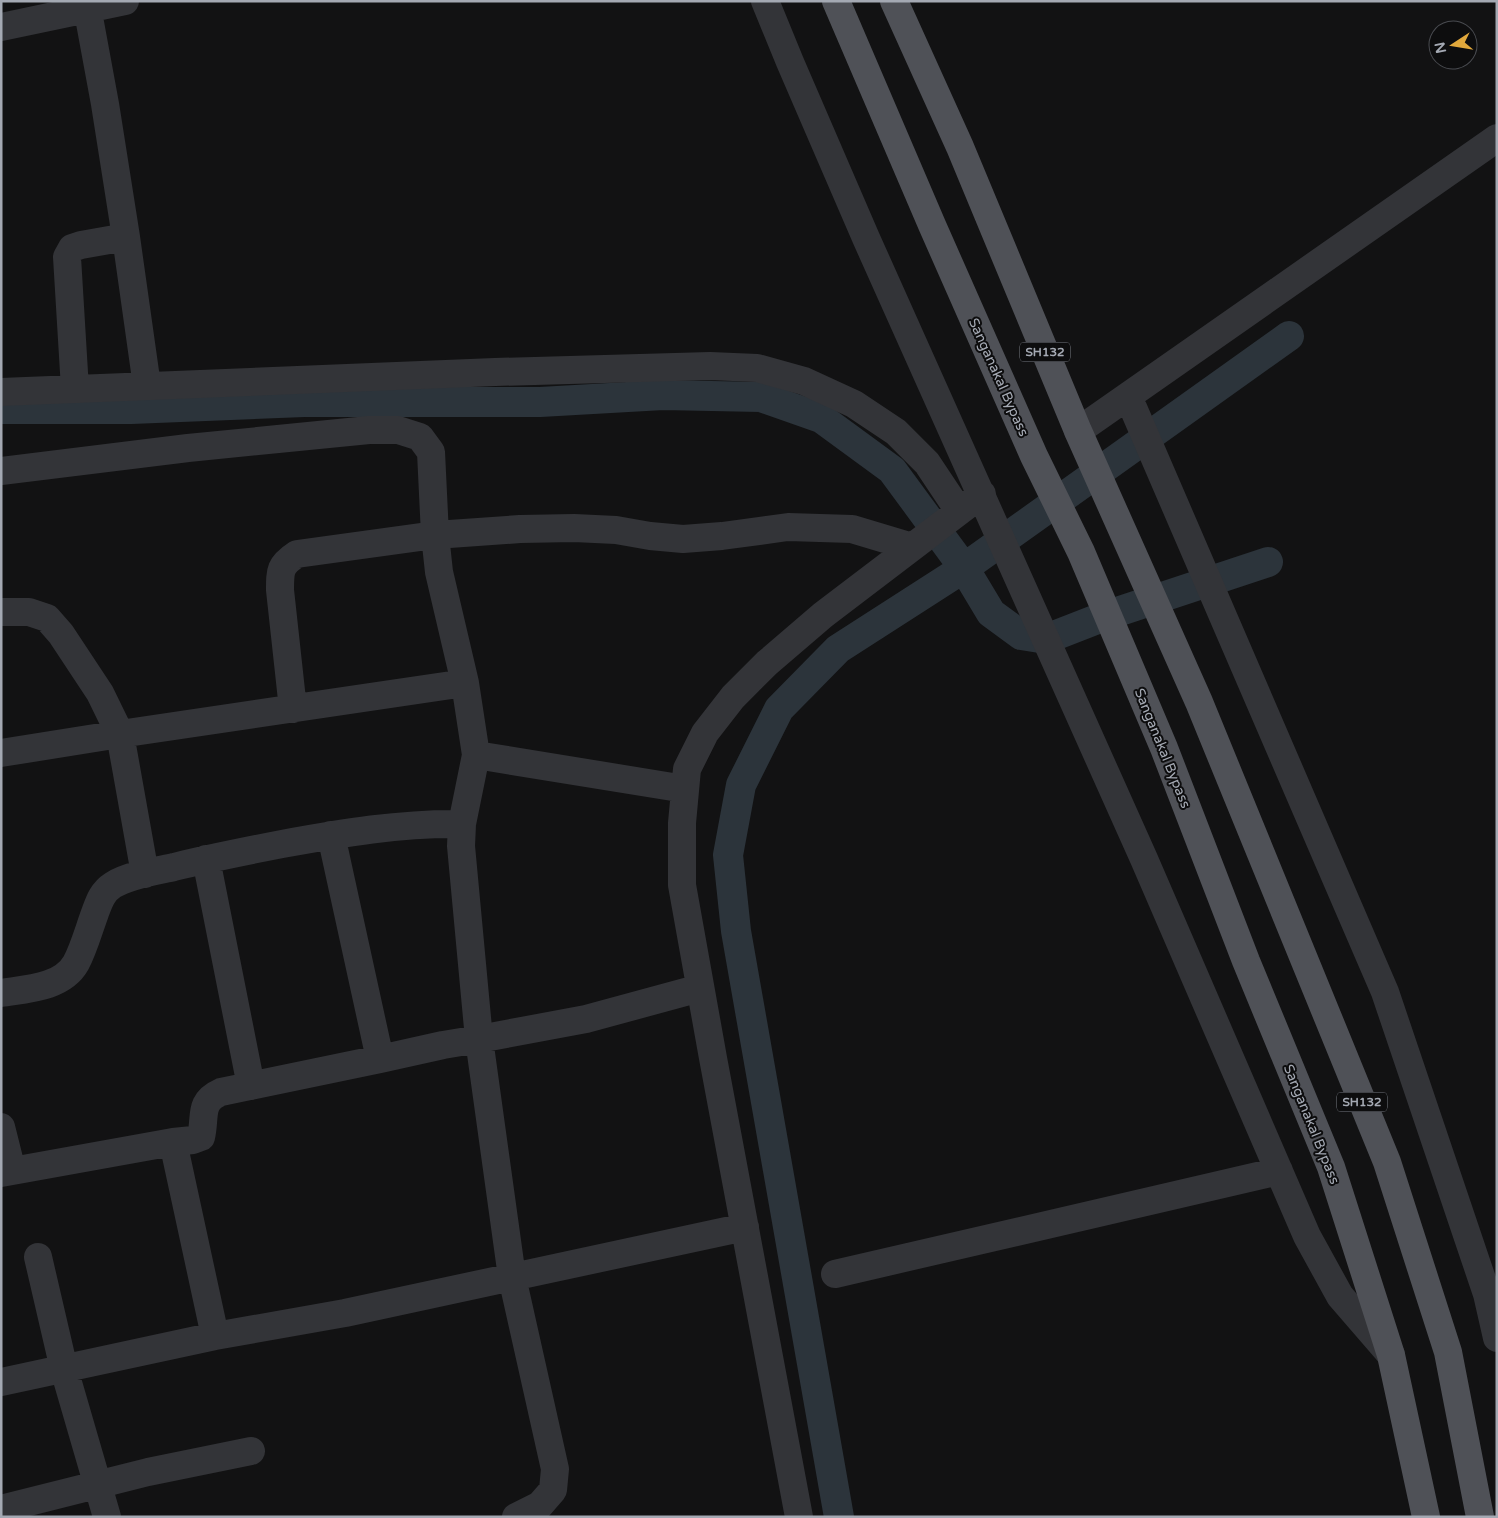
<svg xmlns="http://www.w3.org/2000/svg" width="1498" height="1518" font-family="'Varela Round',sans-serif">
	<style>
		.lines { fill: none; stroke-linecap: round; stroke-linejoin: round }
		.canal { stroke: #2c343b; stroke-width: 30 }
		.minor { stroke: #333438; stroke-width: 28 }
		.major { stroke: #4f5157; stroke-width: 28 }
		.labels { text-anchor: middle; stroke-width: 4; stroke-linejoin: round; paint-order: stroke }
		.shield { fill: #0d0d0e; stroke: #777a82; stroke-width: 1 }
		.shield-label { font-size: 12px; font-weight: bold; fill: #a4a9b3 }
		.street-label { font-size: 14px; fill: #a4a9b3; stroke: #0d0d0e }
	</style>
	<rect width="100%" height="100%" fill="#121213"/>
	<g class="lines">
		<path class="canal" d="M1,409H131L304,402H540L663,395L761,397L821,418L892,470L964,568L991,613L1021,635L1046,639L1105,616L1268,562
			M839,1517L736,931L728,855L741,785L779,709L838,649L964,568L1289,336"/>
		<path class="minor" d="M765,1L790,62L866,238L1144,859L1307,1236L1340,1296L1391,1355
			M1,27L125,1
			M126,237L147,386
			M75,389L67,257L72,248L81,245L126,237L105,104L86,1
			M1,392L495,372L710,366L757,368L804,381L854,404L896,432L927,463L959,511
			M1128,396L1385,992L1487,1294L1497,1338
			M1078,431L1497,138
			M1,471L188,448L369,430H398L420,437L431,452L435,535L439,572L465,683L476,755L462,824L461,846L479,1039L512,1277L555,1469L553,1490L540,1505L516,1517
			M1,612H29L47,618L61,634L100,693L120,734L145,874
			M293,709L280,590C280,570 280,565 297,554L435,535L520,529L574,528L616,530L650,536L683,539L722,536L788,527L852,529L912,547
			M1,753L120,734L465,683
			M476,755L685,789
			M331,835L380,1059
			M206,859L251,1086
			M1,993C26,989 62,988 76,963C84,948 89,929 95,913C99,902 102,892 113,885C129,875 156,871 174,867C210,858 246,851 282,844C342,833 401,823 462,824
			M1,1127L12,1171
			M173,1142L215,1336
			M1,1173L173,1142L193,1140L201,1137C206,1117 198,1102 221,1092L380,1059L443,1045L479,1039L586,1019L700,988
			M38,1257L64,1369L107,1517
			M835,1274L1279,1171
			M1,1382L215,1336L345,1313L745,1227
			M1,1509L148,1472L251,1451
			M799,1517L713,1058L682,885V823L687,769L705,733L733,697L767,663L823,615L982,494"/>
		<path class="major" d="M836,1L932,225L1034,456L1081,552L1164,748L1246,961L1331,1167L1391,1355L1426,1517
			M894,1L960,147L1078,431L1199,702L1387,1162L1448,1352L1480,1517"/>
	</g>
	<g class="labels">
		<g class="shield">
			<rect x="1020" y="342.5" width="50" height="19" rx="4"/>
			<rect x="1337" y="1092.5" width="50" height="19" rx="4"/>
		</g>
		<g class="shield-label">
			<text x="1045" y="356">SH132</text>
			<text x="1362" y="1106">SH132</text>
		</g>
		<g class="street-label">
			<text transform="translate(999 377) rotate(66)" y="5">Sanganakal Bypass</text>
			<text transform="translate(1163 748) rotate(68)" y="5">Sanganakal Bypass</text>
			<text transform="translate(1312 1124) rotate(68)" y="5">Sanganakal Bypass</text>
		</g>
	</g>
	<rect width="1498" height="1518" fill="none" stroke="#a4a9b3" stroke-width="5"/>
	<g transform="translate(1453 45) rotate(258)"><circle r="24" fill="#0d0d0e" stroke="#494b50"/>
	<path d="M0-4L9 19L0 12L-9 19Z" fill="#e1a83c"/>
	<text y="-8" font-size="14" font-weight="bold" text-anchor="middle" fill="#a4a9b3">N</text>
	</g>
</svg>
